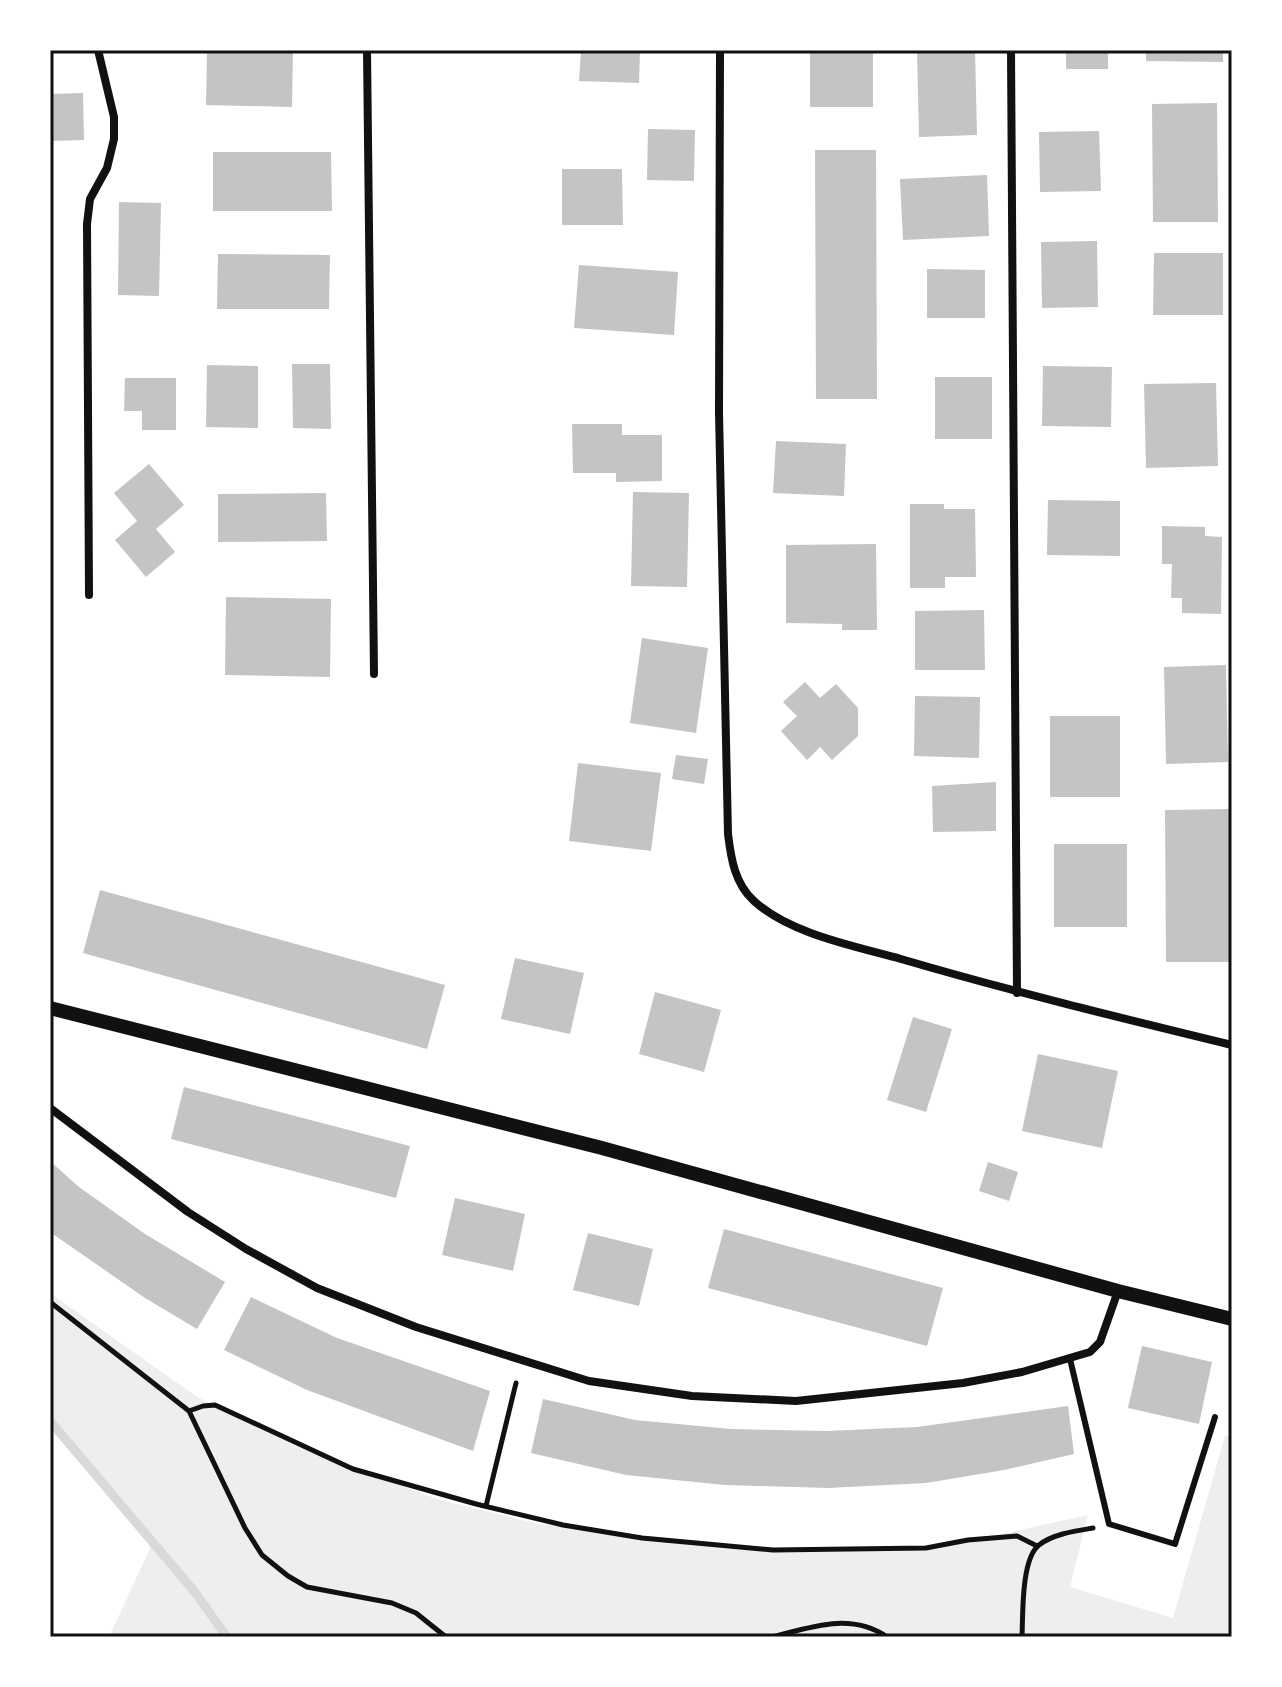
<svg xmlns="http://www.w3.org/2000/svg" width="1282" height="1687" font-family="Spectral,serif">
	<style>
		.green { fill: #eee }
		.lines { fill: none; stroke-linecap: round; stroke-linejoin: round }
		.stream { stroke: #d9d9d9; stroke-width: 9 }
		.building { fill: #c4c4c4 }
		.path { stroke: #111; stroke-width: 5 }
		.service { stroke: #111; stroke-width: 6 }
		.minor { stroke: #111; stroke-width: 8 }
		.tertiary { stroke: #111; stroke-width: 14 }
		.neatline { fill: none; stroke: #111; stroke-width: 3 }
	</style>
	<rect width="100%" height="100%" fill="#fff"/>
	<path class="green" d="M50,1293L197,1397L296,1446L437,1499L534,1523L734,1549L829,1552L952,1545L1088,1515L1070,1587L1173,1618L1225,1436L1232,1437V1637H109L152,1544L50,1421Z"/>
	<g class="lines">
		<path class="stream" d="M50,1421L194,1591L227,1637"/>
	</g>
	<path class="building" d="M207,50H293L292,107L206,105Z
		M581,50H640L639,83L579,81Z
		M810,50H873V107H810Z
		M917,50H975L977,135L919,137Z
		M1066,50H1108V69H1066Z
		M1146,50H1223V62L1146,61Z
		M83,93L84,140L50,141V94Z
		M1217,103L1218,222H1153L1152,104Z
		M648,129L695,130L694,181L647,180Z
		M1099,131L1101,191L1040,192L1039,132Z
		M815,150H876L877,399H816Z
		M213,152H331L332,211H213Z
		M562,169H622L623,225H562Z
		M987,175L989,236L903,240L900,179Z
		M119,202L161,203L159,296L118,295Z
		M1097,241L1098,307L1042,308L1041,242Z
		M1154,253H1223V315H1153Z
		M218,254L330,255L329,309H217Z
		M579,265L678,272L674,335L574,328Z
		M927,269L985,270V318H927Z
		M292,364H330L331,429L293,428Z
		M207,365L258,366V428L206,427Z
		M1043,366L1112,367L1111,427L1042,426Z
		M935,377H992V439H935Z
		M125,378H176V430H142V411H124Z
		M1216,383L1218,466L1146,468L1144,384Z
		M572,424H622V435H662V481L616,482V473H573Z
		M776,441L846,444L844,496L773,493Z
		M149,464L184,505L156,529L175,552L146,577L115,540L137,521L114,493Z
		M633,492L689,493L687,587L631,586Z
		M326,493L327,541L218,542V494Z
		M1048,500L1120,501V556L1047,555Z
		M910,504H944V509H975L976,577H945V588H910Z
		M1162,526L1205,527V536L1222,537L1221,614L1182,613V598H1171L1172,564H1162Z
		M876,544L877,630H842V624L786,623V545Z
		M226,597L331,599L330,677L225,675Z
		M984,610L985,670H915V611Z
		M642,638L708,648L696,733L630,723Z
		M1226,665L1228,762L1166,764L1164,667Z
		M805,682L820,698L836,684L858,708V736L832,760L820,747L807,760L781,731L797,716L783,702Z
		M915,696L980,697L979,758L914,756Z
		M1050,716H1120V797H1050Z
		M676,755L708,759L704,784L672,779Z
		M578,763L661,773L651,851L569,841Z
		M996,782V831L933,832L932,786Z
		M1230,809L1232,962H1166L1165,810Z
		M1054,844H1127V927H1054Z
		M100,890L445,985L427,1049L83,953Z
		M515,958L584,973L570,1034L501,1019Z
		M655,992L721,1010L704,1072L639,1054Z
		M913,1017L952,1029L926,1112L887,1100Z
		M1038,1054L1118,1071L1102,1148L1022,1131Z
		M184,1087L410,1146L396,1198L171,1139Z
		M50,1161L79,1187L145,1234L225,1282L197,1329L145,1298L50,1232Z
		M988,1162L1018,1172L1009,1201L979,1191Z
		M455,1198L525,1214L513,1271L442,1255Z
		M724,1229L943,1288L927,1346L708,1288Z
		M588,1233L653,1249L639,1306L573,1290Z
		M251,1297L337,1338L490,1391L473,1451L307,1390L224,1350Z
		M1142,1346L1212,1362L1199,1424L1128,1408Z
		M543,1399L635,1420L731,1429L826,1431L917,1427L1068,1406L1074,1454L1004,1470L926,1483L828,1488L725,1485L626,1475L531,1453Z"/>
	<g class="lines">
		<path class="path" d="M50,1302L189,1411L245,1528L262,1555L288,1576L307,1587L392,1603L416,1613L446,1637
			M189,1411L203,1406L215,1405L353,1469L476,1504L563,1525L642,1538L773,1550L926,1548L968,1540L1017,1536L1037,1546
			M486,1506L516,1383
			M772,1637C811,1627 851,1612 887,1637
			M1022,1637C1023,1615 1021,1559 1039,1545C1053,1534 1075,1531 1093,1528"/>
		<path class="service" d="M1070,1359L1109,1524L1175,1544L1215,1417"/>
		<path class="minor" d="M367,50L374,674
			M720,50L719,412L728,834C731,859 735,884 754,901C790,934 854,946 901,959C1010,991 1121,1018 1232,1045
			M1011,50L1017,993
			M89,595L87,224L90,199L107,168L114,139V117L98,50
			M50,1108L188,1212L246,1249L317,1288L416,1327L589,1381L692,1396L796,1401L963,1383L1022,1372L1090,1352L1100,1342L1118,1291"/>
		<path class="tertiary" d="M50,1008L602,1148L1118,1291L1232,1319"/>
	</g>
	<rect width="1282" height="1687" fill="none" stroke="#ffffff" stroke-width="104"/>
	<rect x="52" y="52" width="1178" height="1583" class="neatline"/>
</svg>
